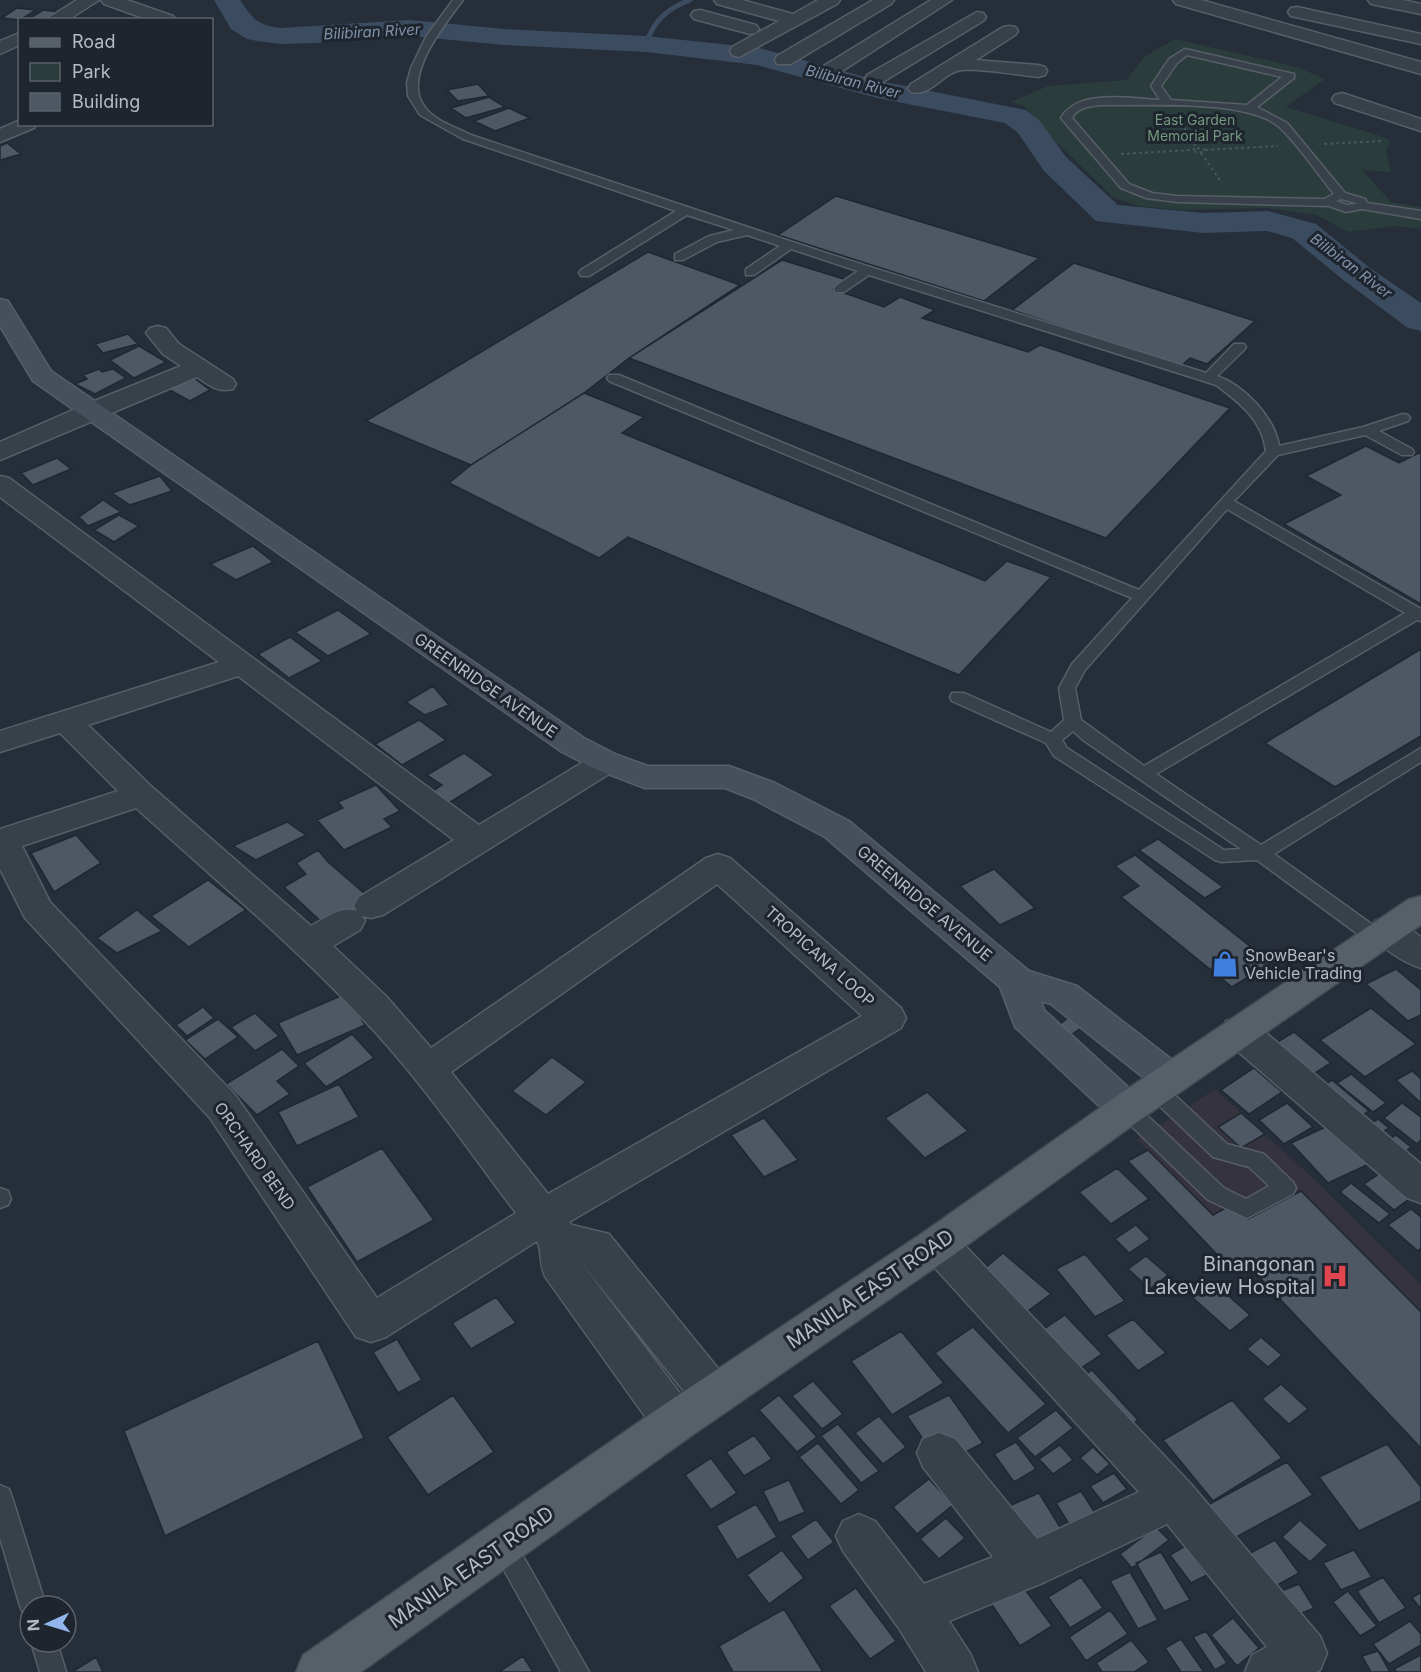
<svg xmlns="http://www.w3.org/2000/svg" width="1421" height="1672" font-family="Inter,sans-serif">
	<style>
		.medical { fill: #34333e }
		.green { fill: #2a3c3c }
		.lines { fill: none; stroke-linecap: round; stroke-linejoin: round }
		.stream { stroke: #3c4c60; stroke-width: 5 }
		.river { fill: #3c4c60; fill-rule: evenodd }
		.building { fill: #4e5864; stroke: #202730; stroke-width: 1.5 }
		.lane-casing { stroke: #575e67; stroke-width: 3 }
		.street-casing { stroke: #575e67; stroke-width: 3 }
		.secondary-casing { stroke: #575e67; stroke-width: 3 }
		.primary-casing { stroke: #424952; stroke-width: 3 }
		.path { stroke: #475759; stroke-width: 2; stroke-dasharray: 3 3; stroke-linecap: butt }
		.lane { fill: #384049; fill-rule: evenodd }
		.street { fill: #384049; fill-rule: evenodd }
		.secondary { fill: #474f5c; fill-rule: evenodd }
		.primary { fill: #575f69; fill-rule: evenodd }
		.labels { text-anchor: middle; stroke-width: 6; stroke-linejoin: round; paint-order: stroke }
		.far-park-label { font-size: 14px; fill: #74987d; stroke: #1e252e }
		.far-water-label { font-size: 15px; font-style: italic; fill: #7f92aa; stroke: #1e252e }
		.street-label { font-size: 16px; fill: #b4bbc5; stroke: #1e252e }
		.poi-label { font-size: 16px; fill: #b4bbc5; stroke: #1e252e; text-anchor: start }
		.near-poi-label { font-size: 20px; fill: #b4bbc5; stroke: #1e252e; text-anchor: end }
		.near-street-label { font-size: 20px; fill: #b4bbc5; stroke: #1e252e }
	</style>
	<rect width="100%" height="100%" fill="#252e39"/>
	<path class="medical" d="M1215,1089L1316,1181L1421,1285V1449L1243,1259L1229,1267L1128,1161L1148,1150L1137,1140Z"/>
	<path class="green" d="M1175,39L1297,67L1325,79L1286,107L1381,136L1390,141L1386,150L1391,172L1362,170L1391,202L1421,207V229L1395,226L1348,232L1317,215L1267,208L1182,210L1138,206L1113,197L1053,139L1024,106L1011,102L1048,86L1126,80L1144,57Z"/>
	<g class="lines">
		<path class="stream" d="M646,44C654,20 667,9 690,0"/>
		<path class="river" d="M214,0H240C253,19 257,25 280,28L409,20L505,29L646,36L759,48L880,81L1026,110L1040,121L1066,157L1118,205L1203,213L1268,211L1316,224L1370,268L1421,303V331L1408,328L1346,282L1292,238L1267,231L1203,233L1096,221L1044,171L1018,133L1005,123L877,98L757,65L646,52L505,45L409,36L364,37L317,43L280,44L257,41L247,39L231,29Z"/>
	</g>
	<path class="building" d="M17,8L36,10L20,20L2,18Z
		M43,10L60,12L47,20H27Z
		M478,84L489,96L458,101L447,90Z
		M489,97L505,107L466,118L451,108Z
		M509,108L530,118L495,131L474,121Z
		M7,143L21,154L0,160V146Z
		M836,196L1039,258L984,301L778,235Z
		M648,252L740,285L629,358L584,393L471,465L366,421Z
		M782,260L847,280L833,289L884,307L900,297L935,310L922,318L1028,352L1040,345L1230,408L1106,538L629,358Z
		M1074,263L1255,321L1207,364L1190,358L1180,367L1012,310Z
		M128,334L138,344L103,353L95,344Z
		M139,346L166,362L134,378L110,360Z
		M99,369L102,372L113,369L126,378L95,394L75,384L87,379L83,375Z
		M185,371L210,390L190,401L157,383Z
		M584,393L644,417L622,433L985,581L1007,561L1051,577L959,675L628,537L599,558L449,483L471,465Z
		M1366,446L1399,463L1421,452V604L1284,524L1341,495L1306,476Z
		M57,458L71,469L33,485L21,473Z
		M160,476L172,491L130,505L112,493Z
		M103,500L121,512L88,526L79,517Z
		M119,515L139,526L114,542L94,530Z
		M253,546L273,562L236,580L210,564Z
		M338,610L371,634L328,656L295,632Z
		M290,637L322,661L289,678L258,654Z
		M1421,649V736L1335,787L1265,743Z
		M433,686L449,705L425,715L406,702Z
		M419,720L446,740L402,765L375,744Z
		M419,720L446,740L402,765L375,744Z
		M464,753L494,775L444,806L428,794L442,785L427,775Z
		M376,785L400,811L384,819L392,827L344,850L317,820L343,808L338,802Z
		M287,822L306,835L256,860L233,846Z
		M76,835L101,863L54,892L31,853Z
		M1158,839L1223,887L1205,898L1139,850Z
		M318,850L328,862L372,900L327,927L284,887L306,874L296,863Z
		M1135,855L1271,963L1232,987L1121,897L1139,886L1115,866Z
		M994,869L1035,908L1000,925L960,886Z
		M208,880L246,910L189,947L151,916Z
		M137,910L162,931L117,953L97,938Z
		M1396,969L1421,990V1015L1408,1021L1366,984Z
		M345,994L365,1025L297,1055L278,1023Z
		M203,1007L214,1018L187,1036L176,1025Z
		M1371,1008L1416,1044L1365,1077L1320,1040Z
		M255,1013L279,1036L255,1051L231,1027Z
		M1068,1018L1081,1028L1068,1037L1056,1027Z
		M218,1019L238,1037L205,1059L185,1040Z
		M1294,1032L1331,1063L1302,1081L1266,1049Z
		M352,1034L374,1058L326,1087L304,1063Z
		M282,1049L299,1066L277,1081L290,1094L257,1115L226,1084Z
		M552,1057L586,1082L546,1115L512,1091Z
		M1254,1068L1282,1092L1249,1114L1221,1090Z
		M1412,1071L1421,1079V1103L1396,1080Z
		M1351,1074L1386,1103L1373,1112L1337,1083Z
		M1332,1080L1369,1111L1352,1122L1315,1091Z
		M339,1084L359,1117L297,1146L278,1112Z
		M927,1092L968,1131L925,1158L885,1118Z
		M1287,1103L1313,1127L1284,1144L1259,1120Z
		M1402,1103L1421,1117V1140L1417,1144L1384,1118Z
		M1241,1113L1265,1134L1241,1148L1218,1127Z
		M764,1118L798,1160L764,1177L731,1135Z
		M1378,1119L1389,1128L1372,1139L1361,1130Z
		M1332,1124L1369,1164L1328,1183L1291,1143Z
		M1396,1135L1411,1147L1396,1159L1380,1146Z
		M382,1148L434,1220L357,1262L307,1187Z
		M1148,1150L1213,1215L1233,1204L1248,1219L1301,1191L1421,1312V1448L1242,1259L1229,1267L1128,1161Z
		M1117,1168L1149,1199L1111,1224L1079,1192Z
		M1382,1172L1412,1197L1394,1210L1364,1184Z
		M1351,1183L1390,1214L1379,1223L1340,1192Z
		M1411,1209L1421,1217V1248L1418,1251L1388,1225Z
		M1136,1225L1150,1239L1129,1253L1115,1239Z
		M1003,1253L1051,1294L1021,1316L977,1275Z
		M1085,1254L1125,1301L1095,1317L1056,1269Z
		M1146,1256L1168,1275L1150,1289L1128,1269Z
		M1213,1282L1250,1315L1230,1331L1193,1298Z
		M496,1297L516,1323L471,1349L452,1323Z
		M1065,1315L1102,1354L1072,1374L1035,1335Z
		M1133,1319L1166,1353L1138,1371L1106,1335Z
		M973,1327L1046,1404L1008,1433L935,1353Z
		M901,1331L944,1383L892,1415L851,1361Z
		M1261,1337L1282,1355L1268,1367L1247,1349Z
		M397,1339L422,1380L398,1393L373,1352Z
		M318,1341L364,1438L165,1536L124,1431Z
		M1092,1370L1138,1420L1122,1432L1075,1382Z
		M813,1381L843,1414L822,1429L792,1396Z
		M1281,1384L1308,1409L1289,1424L1262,1399Z
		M453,1395L494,1452L428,1495L387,1437Z
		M779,1395L817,1437L797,1452L759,1410Z
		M949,1395L983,1443L941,1465L907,1416Z
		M1232,1400L1282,1458L1213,1501L1163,1440Z
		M1056,1410L1073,1428L1035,1457L1017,1438Z
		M879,1416L906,1447L883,1464L855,1433Z
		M838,1424L879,1471L861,1483L821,1436Z
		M754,1435L772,1459L744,1476L726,1452Z
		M1016,1442L1036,1469L1014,1482L994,1454Z
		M818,1443L859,1490L841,1504L799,1457Z
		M1387,1444L1421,1487V1501L1359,1531L1319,1477Z
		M1060,1445L1073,1460L1053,1474L1039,1459Z
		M1093,1447L1110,1464L1097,1475L1080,1458Z
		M711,1458L737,1493L711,1510L685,1475Z
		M1287,1462L1313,1495L1218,1547L1193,1513Z
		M1114,1473L1127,1489L1103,1503L1090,1486Z
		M929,1479L953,1505L917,1534L893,1507Z
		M789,1480L805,1512L779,1523L763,1491Z
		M1081,1491L1095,1513L1069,1524L1056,1503Z
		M1039,1493L1068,1540L1023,1560L995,1512Z
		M756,1504L777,1537L737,1560L716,1526Z
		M946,1518L965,1538L939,1559L920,1539Z
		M816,1519L834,1542L808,1560L790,1536Z
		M1300,1520L1328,1545L1310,1562L1282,1537Z
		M1156,1527L1169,1540L1132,1568L1120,1554Z
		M1275,1540L1299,1573L1265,1592L1241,1558Z
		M1185,1546L1207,1575L1191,1583L1170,1555Z
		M782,1550L804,1578L769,1604L747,1575Z
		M1354,1550L1372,1577L1341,1590L1323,1563Z
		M1161,1552L1190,1600L1164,1611L1136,1563Z
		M1130,1572L1158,1620L1138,1629L1110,1581Z
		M1081,1577L1103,1608L1070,1628L1048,1597Z
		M1383,1577L1406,1608L1379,1623L1357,1591Z
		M1018,1580L1052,1626L1020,1646L988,1599Z
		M1299,1584L1314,1608L1291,1618L1276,1593Z
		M856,1588L896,1641L870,1659L829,1606Z
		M1348,1591L1377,1626L1360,1636L1333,1602Z
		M1421,1592V1609L1412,1598Z
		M784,1609L823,1672H733L719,1646Z
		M1110,1610L1128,1634L1086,1661L1069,1637Z
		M1233,1618L1259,1648L1237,1666L1211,1635Z
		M1410,1621L1421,1634V1645L1389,1664L1373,1644Z
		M1206,1631L1227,1663L1215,1670L1193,1637Z
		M1181,1639L1204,1672H1181L1165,1648Z
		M1131,1640L1149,1662L1134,1672H1102L1096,1663Z
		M1378,1651L1390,1672H1371L1362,1656Z
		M1421,1655V1672H1397L1394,1669Z
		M523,1656L533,1672H499Z
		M96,1657L103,1672H76L75,1670Z"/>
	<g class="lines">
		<g class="lane-casing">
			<path id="lane" d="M453,0H463C445,24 402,76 424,106C434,121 456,127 471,135L823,252L1206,373L1234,344H1244L1246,347L1244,350L1217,376C1244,385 1275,418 1279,446L1363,427L1403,414L1408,415L1410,418L1408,421L1379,431L1412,449L1414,452L1412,455H1402L1365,435L1278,455L1234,501L1421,609V621L1417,620L1156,774L1261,845L1421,748V762L1274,854L1384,933L1387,938L1384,943L1377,945L1370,943L1257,860L1221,862L1215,860L1054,756L1046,743L952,701L950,697L952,693H964L1051,732L1064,720L1059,688L1072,664L1132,598L609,381L607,378L609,375H619L1139,590L1266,451C1262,420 1240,403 1216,385L869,275L844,292H836L834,289L836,286L858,271L791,249L754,275H746V269L780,246L747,235L717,242L683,260H675V254L709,236L734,230L687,215L589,276H581L579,273L581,270L676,211L463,139L420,115L408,96L407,83L411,68L426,37ZM1227,509L1405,613L1144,766L1081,720L1075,688L1085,670ZM1073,731L1083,740L1241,849L1224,850L1067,748L1062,740Z
				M1185,49L1294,74V78L1257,107L1287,123L1345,193L1365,199L1367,203L1421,211V219L1362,209L1346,212L1329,206L1177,202L1146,198L1121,188L1061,118C1078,88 1131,99 1160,100L1151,86L1169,59ZM1187,55L1282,77L1247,105L1171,100L1161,86L1177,63ZM1101,105C1145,106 1245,99 1278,126C1296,142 1318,174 1334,194L1324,199L1177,196L1152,193L1129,184L1072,118C1078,107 1090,106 1101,105ZM1341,199L1356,203V204L1347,205L1336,201Z
				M1155,1081L1162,1083L1227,1144L1264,1154L1293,1182L1296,1188L1293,1194L1247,1218L1208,1200L1120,1115L1117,1109L1120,1103L1127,1101L1134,1103L1224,1188L1246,1199L1269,1186L1249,1167L1213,1157L1148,1095L1145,1089L1148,1083Z
				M0,1188L8,1191L11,1199L8,1205L0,1208Z
				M0,1485L9,1489L12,1497L46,1606H30V1617L24,1615L20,1606L0,1538Z
				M503,1533L512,1537L589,1672H561L490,1545L494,1537Z
				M31,1642H57L66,1672H40Z"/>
		</g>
		<g class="street-casing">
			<path id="street" d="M77,0H99L68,20H45Z
				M101,0H127L173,16L176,20H149L104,4Z
				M714,0H742L793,14L818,0H840L837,4L739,57L732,55L730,51L732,47L779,21L717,4Z
				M873,0H894L891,4L791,64H777L775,60L777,56Z
				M931,0H952L836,75H822L820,71L822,67Z
				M1173,0H1201L1421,62V74L1176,4Z
				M1368,0H1403L1421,4V14L1371,4Z
				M1297,7L1421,34V44L1291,16L1288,12L1291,8Z
				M700,10L756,25L759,29L756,33L750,34L694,19L691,15L694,11Z
				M977,12L983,13L986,17L983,21L881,83H867L865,79L867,75Z
				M1009,26L1015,27L1018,31L1015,35L976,60L1038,65L1045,67L1047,71L1045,75L1038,77C1018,75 981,68 962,70C943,72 932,97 911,92L908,88L911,84L1003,27Z
				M20,33V45L0,54V41Z
				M1342,93L1421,119V131L1335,103L1332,99L1335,95Z
				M20,120V124H37L34,128L0,142V129Z
				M158,326L166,328L179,344L233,379L236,384L233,389C218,393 209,385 197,377L0,460V442L82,406L181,366L163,354L146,333L150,328Z
				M0,476L9,478L479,825L595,755L606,752L617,755L622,762L617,769L383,915L371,918L362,916L365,921L360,930L333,946L387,997L431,1048L706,858L718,854L730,858L901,1008L906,1018L901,1028L569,1222L572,1225L609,1234L729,1382L736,1396L729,1410L714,1415L699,1410L580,1261L691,1408L697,1422L691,1436L675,1442L659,1436L546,1278C538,1264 543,1253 537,1241L386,1337L371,1342L356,1337L210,1118L25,918L0,869V829L118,791L60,733L0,752V731L219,662L0,497ZM238,676L454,840L359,897L354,906L357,911C340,906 326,918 311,926L152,787L88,725ZM136,808C211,876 290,942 360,1016C418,1076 466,1147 516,1213L377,1298L236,1096L50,902L22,846ZM717,884L862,1016L548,1194L451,1072Z
				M1387,918L1399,921L1421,937V968C1402,962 1379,947 1370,930L1375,921Z
				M1239,1017L1252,1021L1421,1164V1203L1407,1198L1226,1041L1221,1031L1226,1021Z
				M938,1227L952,1232L1190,1483L1320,1636L1327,1653L1320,1670L1316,1672H1245L1252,1655L1267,1647L1167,1524L1045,1582L949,1621L971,1655L978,1672H926L898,1627L843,1551L836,1536L843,1521L859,1514L875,1521L924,1584L993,1557L923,1467L917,1453L923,1439L939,1433L955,1439L1037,1539L1139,1492L924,1256L918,1244L924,1232Z"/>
		</g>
		<g class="secondary-casing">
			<path id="secondary" d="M0,299L8,301L51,371L584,738L617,755L648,766H729L775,783L849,821L1029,971L1077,986L1184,1069L1190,1079L1184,1089L1171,1094L1158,1089L1051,1004L1041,1001L1044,1010L1140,1098L1146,1109L1140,1120L1127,1124L1114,1120L1015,1027L1000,987L825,837L753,799L725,788H645L595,769L562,752L33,381L0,326Z"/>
		</g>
		<g class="primary-casing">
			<path id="primary" d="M1421,896V925L1140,1120L952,1256L691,1436L361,1672H296L303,1655L659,1408L924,1232L1114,1098L1409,899Z"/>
		</g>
		<path class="path" d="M1178,118L1197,148
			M1324,144L1381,141
			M1197,148L1204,149L1205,151L1198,153L1192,150Z
			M1205,150L1278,146
			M1201,153L1222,183
			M1121,154L1192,150"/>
		<use href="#lane" class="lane"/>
		<use href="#street" class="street"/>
		<use href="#secondary" class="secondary"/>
		<use href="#primary" class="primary"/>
	</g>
	<defs>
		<g id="shop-bare" transform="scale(2.07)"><path d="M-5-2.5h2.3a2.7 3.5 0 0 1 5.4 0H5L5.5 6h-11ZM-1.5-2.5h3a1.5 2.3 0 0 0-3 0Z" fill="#3f7fe0" stroke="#1e252e" stroke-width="2.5" paint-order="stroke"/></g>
		<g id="hospital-bare" transform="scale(2.07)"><path d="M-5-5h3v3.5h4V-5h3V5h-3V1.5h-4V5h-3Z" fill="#e0444e" stroke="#1e252e" stroke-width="2.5" paint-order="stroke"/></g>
	</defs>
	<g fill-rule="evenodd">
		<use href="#shop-bare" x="1225" y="964"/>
		<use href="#hospital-bare" x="1335" y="1276"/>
	</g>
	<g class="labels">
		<g class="far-park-label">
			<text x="1195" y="125">East Garden<tspan x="1195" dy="16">Memorial Park</tspan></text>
		</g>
		<g class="far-water-label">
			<text transform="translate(372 32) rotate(-3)" y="5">Bilibiran River</text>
			<text transform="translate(853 82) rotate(14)" y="5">Bilibiran River</text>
			<text transform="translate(1351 266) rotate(37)" y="5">Bilibiran River</text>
		</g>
		<g class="street-label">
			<text transform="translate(486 685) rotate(35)" y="6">GREENRIDGE AVENUE</text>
			<text transform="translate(925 903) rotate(40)" y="6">GREENRIDGE AVENUE</text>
			<text transform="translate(820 956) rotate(42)" y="6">TROPICANA LOOP</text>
			<text transform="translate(255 1156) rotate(55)" y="6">ORCHARD BEND</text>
		</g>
		<g class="poi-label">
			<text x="1245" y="961">SnowBear's<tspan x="1245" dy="18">Vehicle Trading</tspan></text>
		</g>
		<g class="near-poi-label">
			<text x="1315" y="1271">Binangonan<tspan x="1315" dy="23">Lakeview Hospital</tspan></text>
		</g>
		<g class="near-street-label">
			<text transform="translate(870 1289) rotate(-34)" y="7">MANILA EAST ROAD</text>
			<text transform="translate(471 1567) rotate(-35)" y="7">MANILA EAST ROAD</text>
		</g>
	</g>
	<rect x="18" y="18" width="195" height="108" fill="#1e252e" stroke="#5a616a" stroke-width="1.5"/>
	<rect x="30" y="38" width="30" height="9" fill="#575f69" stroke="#5a616a" stroke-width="1.5"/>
	<text x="72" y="48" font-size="18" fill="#b4bbc5">Road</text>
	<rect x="30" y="63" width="30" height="18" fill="#2a3c3c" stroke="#5a616a" stroke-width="1.5"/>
	<text x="72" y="78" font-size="18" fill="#b4bbc5">Park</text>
	<rect x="30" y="93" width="30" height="18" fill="#4e5864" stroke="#5a616a" stroke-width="1.5"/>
	<text x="72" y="108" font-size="18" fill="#b4bbc5">Building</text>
	<g transform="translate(48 1624) rotate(266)"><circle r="28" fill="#1e252e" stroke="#5a616a" stroke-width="1.5"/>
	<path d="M0-4.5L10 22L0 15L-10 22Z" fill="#92b6ec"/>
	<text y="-9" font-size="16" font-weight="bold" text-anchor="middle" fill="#b4bbc5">N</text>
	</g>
</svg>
